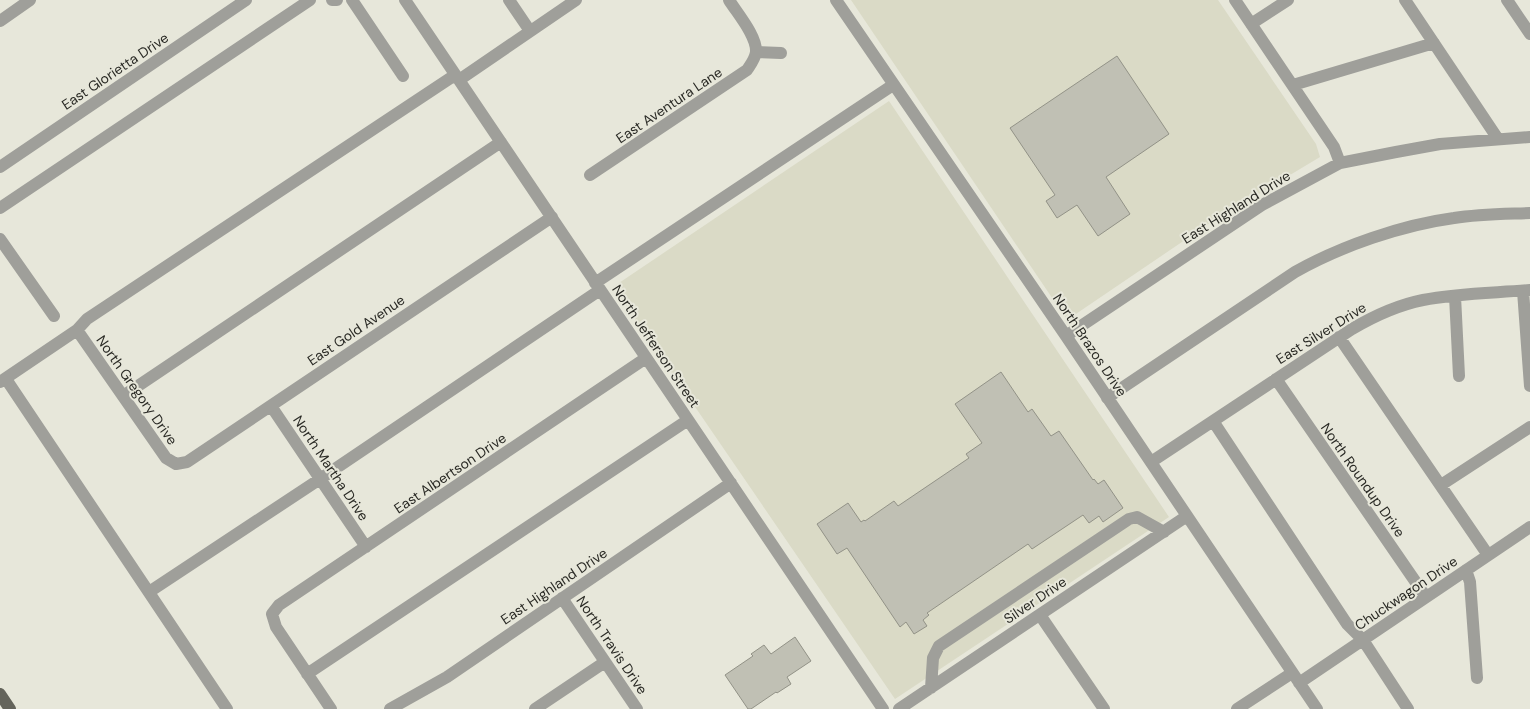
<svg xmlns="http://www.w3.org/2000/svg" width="1530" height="709" font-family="'DM Sans',sans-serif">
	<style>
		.built { fill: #dadac6 }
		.building { fill: #c0c0b4; stroke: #929287 }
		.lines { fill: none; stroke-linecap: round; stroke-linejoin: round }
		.minor { stroke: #9f9f9a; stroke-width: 12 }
		.major { stroke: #64645b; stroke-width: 12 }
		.labels { text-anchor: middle; stroke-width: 4; stroke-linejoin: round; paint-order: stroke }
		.street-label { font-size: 14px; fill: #2a2a25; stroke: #e7e7da }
	</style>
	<rect width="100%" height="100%" fill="#e7e7da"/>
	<path class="built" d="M851,0H1218L1316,144L1320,157L1207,225L1067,320Z
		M889,101L1169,517L895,699L613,287Z"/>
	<path class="building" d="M1117,56L1169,134L1106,177L1130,214L1098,236L1077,205L1057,218L1046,201L1055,195L1010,128Z
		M1001,372L1028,412L1032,409L1051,436L1059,431L1093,480L1094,479L1098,484L1104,480L1123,508L1103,522L1099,516L1089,523L1083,515L1032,549L1028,544L927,613L929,615L923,620L927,626L914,634L906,622L900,627L847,548L837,554L817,524L848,503L861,522L864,520L865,521L894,501L898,506L969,458L966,454L982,443L955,404Z
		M795,637L811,661L787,677L791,684L777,693L776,692L751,709H748L725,675L753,656L751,654L764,645L771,654Z"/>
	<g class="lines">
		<path class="minor" d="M332,0H337
			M352,0L403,76
			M405,0L883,709
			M509,0L530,31
			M836,0L1066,336L1317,709
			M1235,0L1334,147L1340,163
			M1405,0L1498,139
			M1507,0L1530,34
			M0,21L30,0
			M1251,24L1288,0
			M756,52L781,53
			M459,80L576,0
			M1293,85L1434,43
			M0,167L246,0
			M590,175L747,70C751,64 755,59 756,52C757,36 737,13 729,0
			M0,208L310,0
			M0,239L54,316
			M595,283L893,85
			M1523,291L1530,386
			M1455,296L1459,376
			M77,330L166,458L176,464L187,462L552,217
			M1066,336L1262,205L1340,163L1396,152L1440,144L1530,137
			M1339,337L1488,555
			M6,379L227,709
			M1276,379L1426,597
			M0,382L77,330L87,319L455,75
			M123,396L501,142
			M1107,398L1295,272C1341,246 1402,225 1454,218C1479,214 1505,214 1530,213
			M271,406L366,547
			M1213,421L1347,624L1363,640L1408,709
			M1151,462L1352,329C1374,316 1398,305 1423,300C1458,293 1495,293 1530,290
			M1441,485L1530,427
			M1466,570L1470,582L1477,678
			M149,592L320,479L600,290
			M562,598L637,709
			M1040,615L1104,709
			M307,674L688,420
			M1299,683L1530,527
			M931,688L933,658L939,646L1129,519L1137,517L1164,532
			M331,709L276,627L272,614L279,605L646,358
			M390,709L447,677L731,483
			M535,709L605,662
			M899,709L1187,516
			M1237,709L1292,673"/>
		<path class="major" d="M0,694L10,709"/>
	</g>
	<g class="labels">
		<g class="street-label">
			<text transform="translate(115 71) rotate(-34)" y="5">East Glorietta Drive</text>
			<text transform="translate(669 105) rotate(-34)" y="5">East Aventura Lane</text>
			<text transform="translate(1236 207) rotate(-32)" y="5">East Highland Drive</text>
			<text transform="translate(356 330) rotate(-34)" y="5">East Gold Avenue</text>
			<text transform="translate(1321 333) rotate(-32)" y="5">East Silver Drive</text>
			<text transform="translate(1090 345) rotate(56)" y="5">North Brazos Drive</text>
			<text transform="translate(656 346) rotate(56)" y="5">North Jefferson Street</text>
			<text transform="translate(137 390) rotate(55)" y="5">North Gregory Drive</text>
			<text transform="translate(331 468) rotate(56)" y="5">North Martha Drive</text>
			<text transform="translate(450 473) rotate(-34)" y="5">East Albertson Drive</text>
			<text transform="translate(1363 480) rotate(55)" y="5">North Roundup Drive</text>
			<text transform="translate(554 586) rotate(-34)" y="5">East Highland Drive</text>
			<text transform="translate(1406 593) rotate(-34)" y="5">Chuckwagon Drive</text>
			<text transform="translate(1035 600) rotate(-34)" y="5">Silver Drive</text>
			<text transform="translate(612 645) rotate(56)" y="5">North Travis Drive</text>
		</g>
	</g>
</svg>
